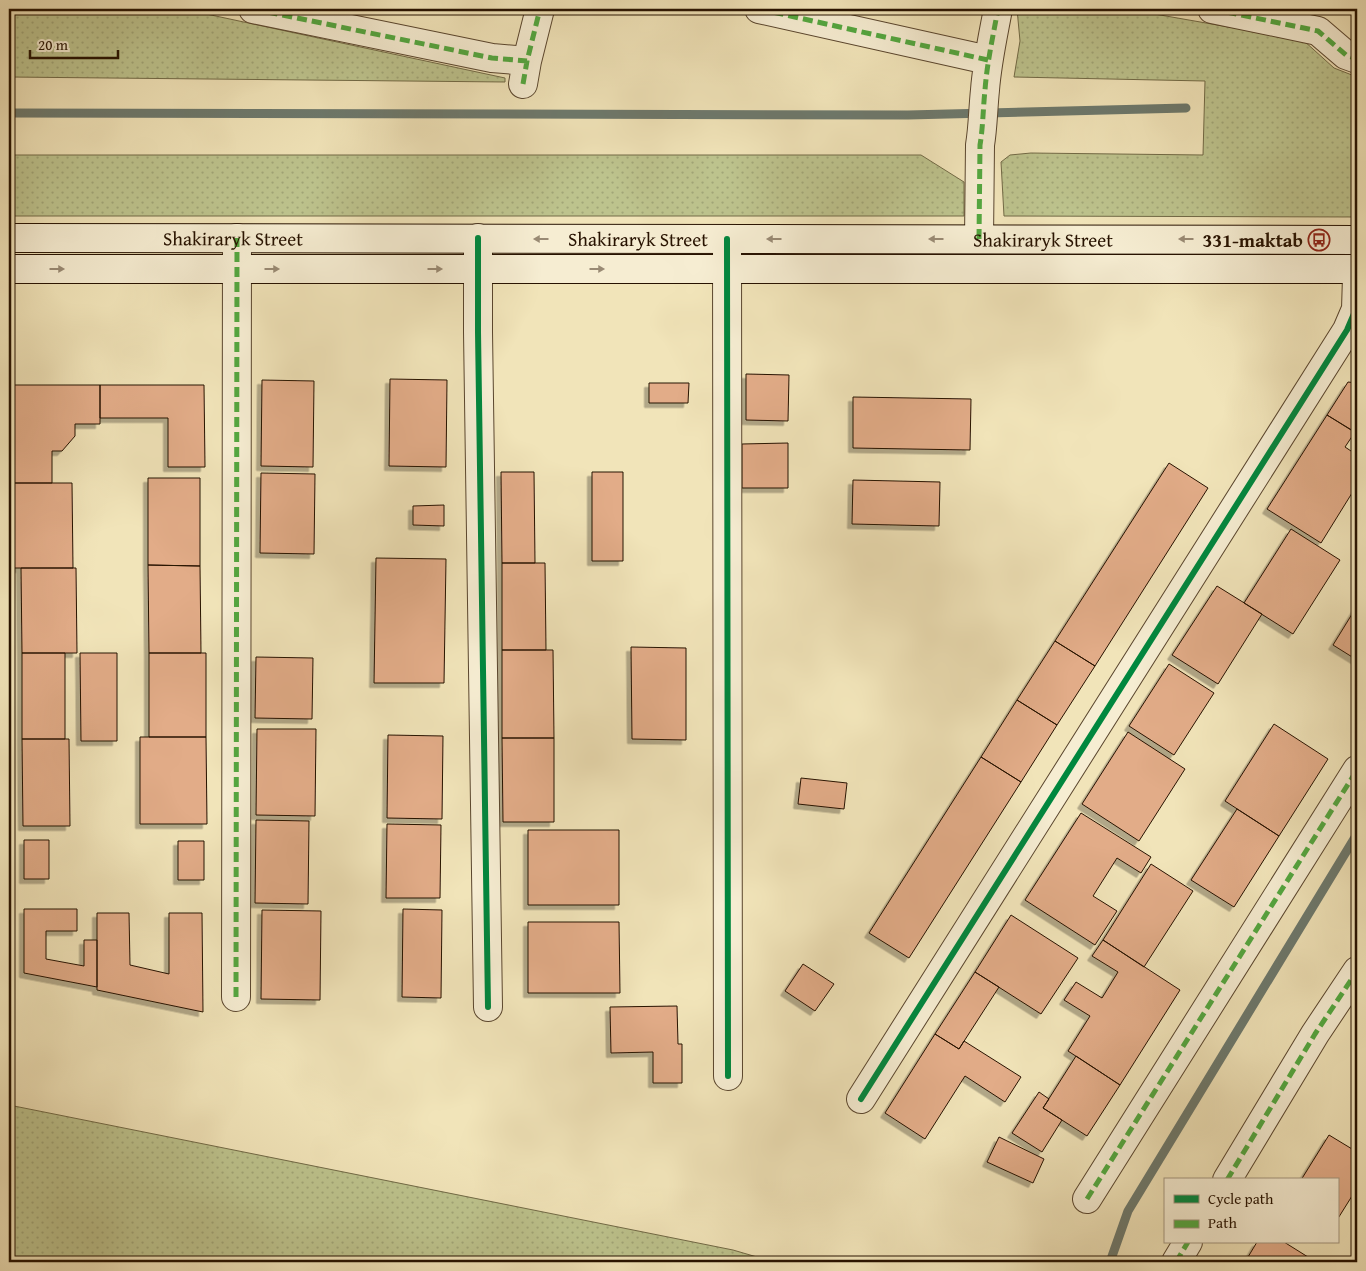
<svg xmlns="http://www.w3.org/2000/svg" width="1366" height="1271" font-family="'Gentium Book Plus',serif">
	<style>
		.grass { fill: url(#grass-dots); stroke: #726a46 }
		.lines { fill: none; stroke-linecap: round; stroke-linejoin: round }
		.stream { stroke: #6d796d; stroke-width: 9 }
		.building { fill: #e2ac88; stroke: #271200; filter: url(#shadow) }
		.minor-casing { stroke: #5a462e; stroke-width: 30 }
		.secondary-casing { stroke: #271200; stroke-width: 30 }
		.minor { stroke: #f6edd2; stroke-width: 28 }
		.secondary { stroke: #f6edd2; stroke-width: 28 }
		.quiet { stroke: #53a840; stroke-width: 5; stroke-dasharray: 10 5; stroke-linecap: butt }
		.cycleway-casing { stroke: #f6edd2; stroke-width: 9 }
		.cycleway { stroke: #00873e; stroke-width: 6 }
		.oneway { fill: #998a74 }
		.labels { text-anchor: middle; stroke-width: 4.5; stroke-linejoin: round; paint-order: stroke }
		.street-label { font-size: 19px; fill: #271200; stroke: #f6edd2 }
		.poi-label { font-size: 19px; font-weight: bold; fill: #271200; stroke: #f6edd2; text-anchor: end }
	</style>
	<defs>
		<pattern id="grass-dots" width="8" height="8" patternUnits="userSpaceOnUse" patternTransform="scale(1.25)"><rect width="8" height="8" fill="#bdc38d"/><path d="M2 2h.1M6 6h.1" fill="none" stroke="#a2a678" stroke-width="1.8" stroke-linecap="round"/></pattern>
		<filter id="shadow"><feDropShadow dx="-4.5" dy="4.5" stdDeviation="0" flood-color="#0004"/></filter>
	</defs>
	<rect width="100%" height="100%" fill="#f1e4b9"/>
	<filter id="stains"><feTurbulence type="fractalNoise" baseFrequency=".004" numOctaves="4"/><feColorMatrix values="0 0 0 0 .2 0 0 0 0 .09 0 0 0 0 .02 0 0 0 .5 -.17"/></filter>
	<radialGradient id="worn" r=".72"><stop offset=".6" stop-color="#630" stop-opacity="0"/><stop offset="1" stop-color="#630" stop-opacity=".3"/></radialGradient>
	<path class="grass" d="M9,9H183L505,78V82L9,77Z
		M1017,9H1126L1303,40L1334,68L1357,77V217L1004,216L1001,162L1010,155L1031,153L1203,155L1205,81L1014,77L1020,41Z
		M9,155H921L964,182V216H9Z
		M9,1105L733,1250L774,1262H9Z"/>
	<g class="lines">
		<path class="stream" d="M9,113L908,115L1186,108
			M1110,1262L1128,1211L1357,834"/>
	</g>
	<path class="building" d="M746,374L789,375L788,421L746,420Z
		M390,379L447,380L446,467L389,466Z
		M262,380L314,381L313,467L261,466Z
		M1348,382L1357,383V420L1351,430L1327,415Z
		M649,383H689L688,403H649Z
		M10,385H100V424H75V436L62,451H52V483H11Z
		M100,385H204L205,467H168V418H100Z
		M853,397L971,399L970,450L853,448Z
		M1327,415L1355,432L1345,447L1357,455V485L1321,543L1267,509Z
		M788,443V488H742V444Z
		M1169,463L1208,488L1095,666L1055,641Z
		M501,472H534L535,563H502Z
		M592,472H623V561H592Z
		M261,473L315,474L314,554L260,553Z
		M148,478H200V566L148,565Z
		M853,480L940,482L939,526L852,524Z
		M11,483H72L73,568H11Z
		M444,505V526L413,525V506Z
		M1291,529L1340,560L1293,634L1244,603Z
		M376,558L446,559L444,683H374Z
		M502,563H545L546,650H502Z
		M148,565L200,566L201,653H149Z
		M21,568H76L77,653H22Z
		M1217,586L1262,614L1218,684L1172,655Z
		M1357,606V660L1333,645Z
		M1055,641L1095,666L1057,725L1017,700Z
		M631,647L686,648V740L632,739Z
		M502,650H553L554,738H502Z
		M22,653H65V739H22Z
		M80,653H117V741H81Z
		M149,653H206V737H149Z
		M256,657L313,658L312,719L255,718Z
		M1169,664L1214,693L1174,755L1129,726Z
		M1017,700L1057,725L1021,782L981,757Z
		M1274,724L1328,759L1279,836L1225,801Z
		M257,729H316L315,816L256,815Z
		M1128,732L1185,769L1139,841L1082,804Z
		M388,735L443,736L442,819L387,818Z
		M140,737H206L207,824H140Z
		M502,738H554V822H503Z
		M22,739H69L70,826H23Z
		M981,757L1021,782L909,958L869,933Z
		M801,778L847,783L844,809L798,804Z
		M1237,809L1279,836L1234,907L1191,880Z
		M1081,813L1151,857L1141,873L1117,858L1093,896L1117,911L1095,945L1025,900Z
		M256,820L309,821L308,904L255,903Z
		M387,824L441,825L440,898H386Z
		M528,830H619V905H528Z
		M24,840H49V879H24Z
		M178,841H204V880H178Z
		M1151,864L1193,891L1144,967L1103,940Z
		M24,909H77V931H46V959L84,966V940H97V987L24,973Z
		M403,909L442,910L441,998L402,997Z
		M262,910L321,911L320,1000L261,999Z
		M97,913H129L130,965L169,974V913H202L203,1012L97,990Z
		M1011,915L1078,958L1041,1014L975,972Z
		M528,922H619L620,993H528Z
		M1103,940L1180,990L1120,1085L1068,1051L1090,1016L1064,1000L1076,982L1102,998L1118,972L1092,956Z
		M803,964L834,984L815,1011L785,991Z
		M975,972L999,987L959,1049L935,1034Z
		M677,1006L678,1044H682V1083H653V1052L611,1053L610,1007Z
		M935,1034L959,1049L964,1041L1021,1077L1005,1102L965,1076L925,1139L885,1113Z
		M1076,1056L1120,1085L1087,1136L1043,1108Z
		M1039,1092L1049,1099L1043,1108L1062,1120L1042,1152L1012,1133Z
		M1329,1135L1357,1152V1188L1337,1220V1180H1301Z
		M999,1137L1044,1159L1033,1183L987,1162Z
		M1257,1242H1284L1316,1262H1245Z"/>
	<g class="lines">
		<g class="minor-casing">
			<path id="minor" d="M253,9L492,58L527,61L540,9
				M759,9L988,60
				M1212,9L1318,31L1346,55L1357,59
				M523,84L527,61
				M478,238V332L488,1007
				M727,239L728,1076
				M979,239L980,145C983,127 983,109 985,90C987,63 993,36 998,9
				M236,997L237,238
				M861,1099L1347,330L1356,309L1357,277
				M1227,1180L1315,1034L1357,971
				M1087,1199L1357,770
				M1176,1262L1188,1242"/>
		</g>
		<g class="secondary-casing">
			<g id="secondary">
				<path id="s1" d="M9,238L1357,240"/>
				<path d="M9,269H1357"/>
			</g>
		</g>
		<use href="#minor" class="minor"/>
		<use href="#secondary" class="secondary"/>
		<path class="quiet" d="M253,9L492,58L527,61L540,9
			M759,9L988,60
			M1212,9L1318,31L1346,55L1357,59
			M523,84L527,61
			M979,239L980,145C983,127 983,109 985,90C987,63 993,36 998,9
			M236,997L237,238
			M1227,1180L1315,1034L1357,971
			M1087,1199L1357,770
			M1176,1262L1188,1242"/>
		<g class="cycleway-casing">
			<path id="cycleway" d="M478,238V332L488,1007
				M727,239L728,1076
				M861,1099L1347,330L1356,309L1357,277"/>
		</g>
		<use href="#cycleway" class="cycleway"/>
	</g>
	<defs><path id="oneway-solid" d="M-6-.8H1V-3.2L6.5 0L1 3.2V.8H-6Z" transform="scale(1.25)"/></defs>
	<g class="oneway">
		<use href="#oneway-solid" transform="translate(541 239) rotate(-180)"/>
		<use href="#oneway-solid" transform="translate(774 239) rotate(-180)"/>
		<use href="#oneway-solid" transform="translate(936 239) rotate(-180)"/>
		<use href="#oneway-solid" transform="translate(1186 239) rotate(-180)"/>
		<use href="#oneway-solid" transform="translate(57 269)"/>
		<use href="#oneway-solid" transform="translate(272 269)"/>
		<use href="#oneway-solid" transform="translate(435 269)"/>
		<use href="#oneway-solid" transform="translate(597 269)"/>
	</g>
	<defs>
		<g id="bus-ring" transform="scale(1.125)"><circle r="9.5" fill="#f6edd2" stroke="#8f2418" stroke-width="1.5"/><path d="M-5-6H5V4H4V6H2V4H-2V6H-4V4H-5ZM-3.5-4V0h7V-4ZM-3.5 1.2v1.5H-2V1.2ZM2 1.2v1.5H3.5V1.2Z" fill="#8f2418"/></g>
	</defs>
	<g fill-rule="evenodd">
		<use href="#bus-ring" x="1319" y="240"/>
	</g>
	<g class="labels">
		<g class="street-label">
			<text dy="7" stroke="none"><textPath href="#s1" startOffset="224">Shakiraryk Street</textPath></text>
			<text dy="7" stroke="none"><textPath href="#s1" startOffset="629">Shakiraryk Street</textPath></text>
			<text dy="7" stroke="none"><textPath href="#s1" startOffset="1034">Shakiraryk Street</textPath></text>
		</g>
		<g class="poi-label">
			<text x="1303" y="247">331-maktab</text>
		</g>
	</g>
	<rect width="1366" height="1271" fill="none" stroke="#f1e4b9" stroke-width="30"/>
	<rect x="10" y="10" width="1346" height="1251" fill="none" stroke="#271200" stroke-width="2.5"/>
	<rect x="15" y="15" width="1336" height="1241" fill="none" stroke="#271200"/>
	<rect x="1164" y="1178" width="175" height="65" fill="#f6edd2" stroke="#a3957e"/>
	<rect x="1174" y="1195" width="25" height="8" fill="#00873e" stroke="#a3957e"/>
	<text x="1208" y="1204" font-size="15" fill="#271200">Cycle path</text>
	<rect x="1174" y="1220" width="25" height="8" fill="#53a840" stroke="#a3957e"/>
	<text x="1208" y="1228" font-size="15" fill="#271200">Path</text>
	<path d="M30 50v8h88v-8" fill="none" stroke="#271200" stroke-width="2.5"/>
	<text x="38" y="50" font-size="15" fill="#271200" stroke="#f6edd2" stroke-width="4" paint-order="stroke">20 m</text>
	<rect width="100%" height="100%" filter="url(#stains)"/>
	<rect width="100%" height="100%" fill="url(#worn)"/>
</svg>
